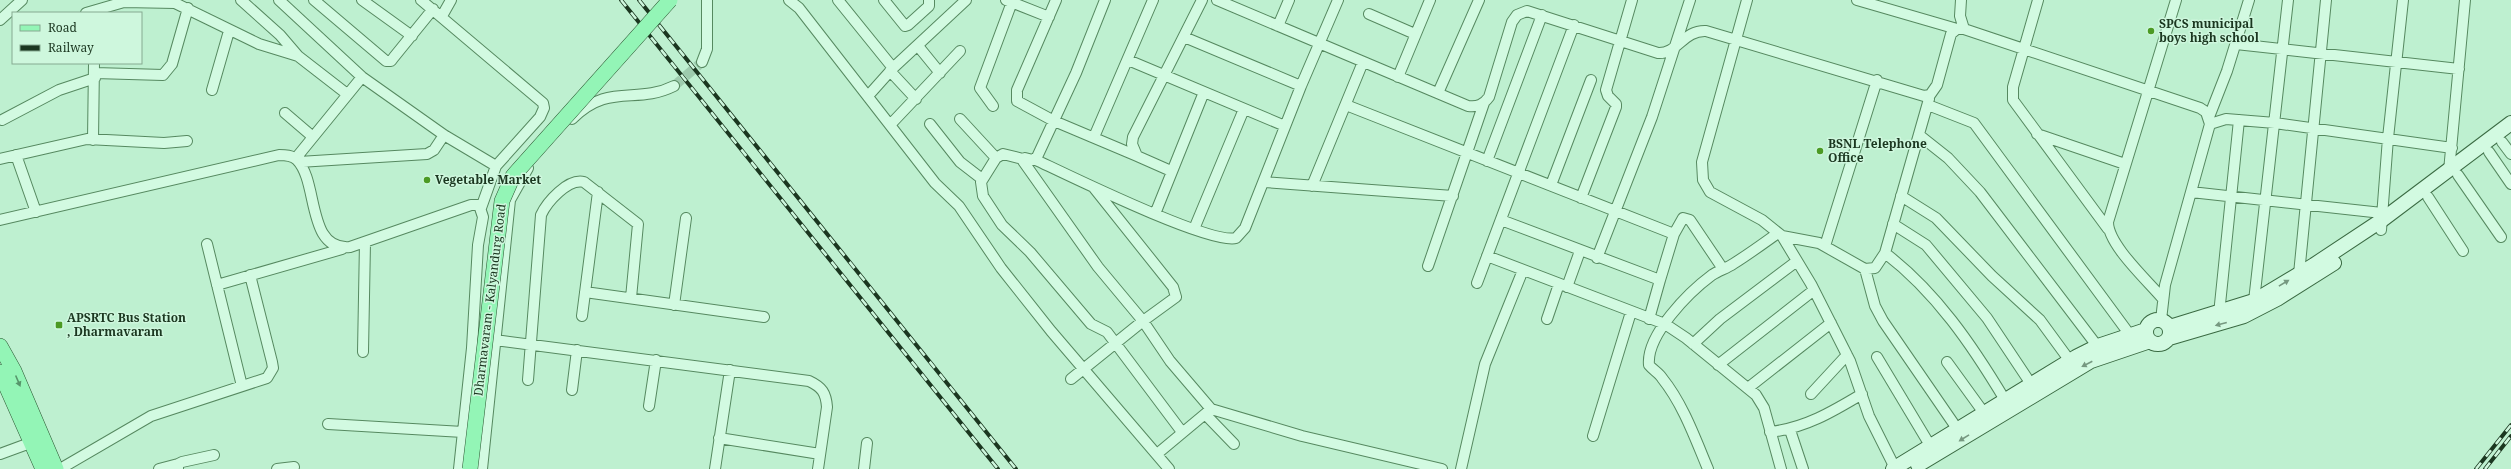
<svg xmlns="http://www.w3.org/2000/svg" width="2511" height="469" font-family="'Noto Serif',serif">
	<style>
		.lines { fill: none; stroke-linecap: round; stroke-linejoin: round }
		.minor-tunnel { stroke: #9dcbad; stroke-width: 10; stroke-dasharray: 10 5; stroke-linecap: butt }
		.minor-casing { stroke: #568960; stroke-width: 12 }
		.secondary-casing { stroke: #3a6a42; stroke-width: 16 }
		.primary-casing { stroke: #2b5631; stroke-width: 16 }
		.minor { stroke: #d2fae1; stroke-width: 10 }
		.secondary { stroke: #d2fae1; stroke-width: 14 }
		.primary { stroke: #93f5b6; stroke-width: 15 }
		.rail-casing { stroke: #1b3720; stroke-width: 4 }
		.rail { stroke: #cef7dd; stroke-width: 2.5; stroke-dasharray: 8; stroke-linecap: butt }
		.primary-bridge-casing { stroke: #2b5631; stroke-width: 16; stroke-linecap: butt }
		.primary-bridge { stroke: #93f5b6; stroke-width: 15 }
		.oneway { fill: #769880 }
		.oneway2 { fill: #57966b }
		.poi-dot { fill: #4c9a24; stroke: #cef7dd; stroke-width: 1.5 }
		.labels { text-anchor: middle; stroke-width: 3; stroke-linejoin: round; paint-order: stroke }
		.poi-label { font-size: 12px; font-weight: bold; fill: #1b3720; stroke: #cef7dd; text-anchor: start }
		.street-label { font-size: 12px; fill: #1b3720; stroke: #cef7dd }
	</style>
	<rect width="100%" height="100%" fill="#bef0d0"/>
	<g class="lines">
		<path class="minor-tunnel" d="M674,86L702,62"/>
		<g class="minor-casing">
			<path id="minor" d="M241,0L280,35L298,56L347,94
				M279,0L362,77L444,135L496,166
				M314,0L386,61H391L394,57L433,9
				M362,0L412,36
				M421,0L543,103L544,108L540,117L496,166L481,208
				M789,0L799,8L935,183L959,206L1001,268L1051,331L1169,469
				M838,0L893,68
				M884,0L905,26L908,25L929,6V0
				M1006,0L1049,17
				M1056,0L1017,90V101L1054,121L1137,156
				M1105,0L1076,73L1037,157L1033,160L1025,158L1023,161L1098,267L1143,321L1170,361L1211,409L1302,436L1442,469
				M1217,0L1468,106C1478,107 1483,105 1489,97L1512,22L1517,15L1527,11L1658,53C1678,54 1683,30 1706,31L1924,96L1930,95L1937,85L1951,34L1957,29H1964L2200,108L2206,112L2210,124L2165,285L2161,320
				M1747,0L1702,162L1703,180L1710,192L1762,220L1782,236L1811,284L1850,361L1869,416L1895,468
				M1857,0L1957,29
				M1961,0L1960,16L1964,29
				M2038,0L2013,87V100L2108,229
				M86,13L124,2L175,3L259,44L298,56
				M1369,14L1415,34
				M442,16L451,0
				M0,20L22,0
				M1278,26L1289,0
				M1184,37L1301,86
				M2236,44L2459,69
				M918,46L940,73
				M1128,60L1285,126
				M702,62L707,49V0
				M890,71L916,99
				M95,73L163,75L172,64L188,8
				M1398,77L1430,0
				M212,90L229,31
				M1438,93L1479,0
				M868,96L893,68L966,0
				M1346,105L1674,234
				M1928,105L1974,123L2130,335
				M993,106L980,88L1012,2
				M285,113L313,137
				M2209,117L2227,71L2249,0
				M572,119C609,82 636,105 674,86
				M960,119L996,158
				M2,120L59,90L95,78
				M930,124L960,162L982,179
				M2210,124L2226,119L2275,123L2452,148
				M890,125L960,51
				M2037,134L2125,164
				M1919,135L1948,158L1980,192L2101,351
				M1094,137L1153,0
				M93,140L94,63
				M2502,142L2511,154
				M2489,152L2511,184
				M16,155L36,212
				M296,158L362,77
				M0,159L87,139L164,143L187,141
				M1023,159L1003,154L996,158L981,182L983,196L1002,225L1030,252L1091,324L1107,332L1182,432
				M1036,160C1068,175 1210,245 1236,238L1245,228L1301,86L1338,0
				M1487,161L1542,15
				M299,162L427,154L434,150L444,135
				M1171,171L1137,156L1132,144L1133,137L1202,0
				M2449,171L2465,0
				M2458,175L2501,237
				M1264,182L1453,196
				M1551,185L1591,80
				M1312,186L1363,62
				M2191,192L2382,213
				M1901,196L1936,218L1992,276L2040,320L2070,361
				M2428,197L2463,251
				M1581,198L1616,107V104L1608,96L1606,90L1632,0
				M1155,214L1204,92
				M0,220L279,155C285,155 292,155 297,160C319,182 306,251 350,247L471,205H479L483,217L478,245L472,348L459,469
				M1501,220L1660,280L1649,319
				M1893,224L1926,245L1987,318L2031,384
				M1194,229L1244,109
				M2381,230L2388,138L2403,0
				M1782,236L1819,243L1865,269L1875,268L1885,253L1929,99
				M207,244L242,386
				M1825,246L1877,80
				M1885,253C1936,292 1972,345 2005,400
				M1487,256L1665,324L1686,338L1756,395L1764,408L1781,469
				M1597,258L1652,117L1690,0
				M1428,266L1484,103
				M1865,269L1875,306L1883,321L1958,430
				M2299,274L2326,0
				M1660,280L1674,234L1683,218L1690,220L1723,269
				M1477,283L1574,25
				M217,285L342,249
				M1567,287L1580,251
				M585,292L764,317
				M2163,299C2148,281 2108,245 2108,222L2176,0
				M2254,301L2288,0
				M674,305L686,218
				M2219,314L2239,120
				M582,316L598,192
				M1547,319L1559,284
				M495,340L809,381C822,387 826,393 827,407L818,469
				M1693,344L1720,319L1797,261
				M363,352L365,242
				M1877,357L1931,447
				M1947,362L1984,413
				M1718,365L1814,290
				M1071,379L1143,321L1176,297L1173,287L1094,188
				M528,380L541,215C547,202 568,178 584,182L638,224L631,298
				M1748,388L1831,323
				M572,390L577,350
				M1811,394L1847,355
				M649,406L656,360
				M1205,414L1234,444
				M328,424L463,432
				M1790,430L1803,469
				M1770,432C1805,428 1832,412 1862,394
				M1593,436L1631,312
				M719,438L820,454
				M0,454L30,443
				M1157,454L1211,409
				M60,469L151,416L267,378L273,368L272,362L250,275
				M159,469L178,464
				M178,469V464L182,462L214,455
				M277,469L294,467
				M482,469L510,200L528,168
				M715,469L730,370
				M864,469L867,443
				M1461,469L1485,364L1523,270
				M1708,469C1695,438 1683,404 1662,378C1659,373 1653,370 1649,365C1646,335 1689,292 1712,275C1718,271 1727,268 1733,264C1749,254 1764,243 1778,233"/>
		</g>
		<g class="secondary-casing">
			<path id="secondary" d="M2146 332a12 12 0 1 1 24 0a12 12 0 1 1-24 0Z
				M2170,327L2254,301L2314,265L2382,220L2511,123
				M2169,338L2244,316L2277,299L2334,263
				M1918,465L2091,361L2150,341
				M1893,469L2076,357L2098,346L2146,330"/>
		</g>
		<g class="primary-casing">
			<path id="primary" d="M0,346L14,371L56,469
				M0,372L43,469"/>
		</g>
		<use href="#minor" class="minor"/>
		<use href="#secondary" class="secondary"/>
		<use href="#primary" class="primary"/>
		<g class="rail-casing">
			<path id="rail" d="M621,0L998,469
				M639,0L1016,469
				M2476,469L2511,425
				M2485,469L2511,436"/>
		</g>
		<use href="#rail" class="rail"/>
		<g class="primary-bridge-casing">
			<path id="primary-bridge" d="M470,469L502,201L513,176L670,0"/>
		</g>
		<use href="#primary-bridge" class="primary-bridge"/>
	</g>
	<defs><path id="oneway-solid" d="M-6-.8H1V-3.2L6.5 0L1 3.2V.8H-6Z"/></defs>
	<g class="oneway">
		<use href="#oneway-solid" transform="translate(2284 283) rotate(-31)"/>
		<use href="#oneway-solid" transform="translate(2221 324) rotate(165)"/>
		<use href="#oneway-solid" transform="translate(2087 364) rotate(153)"/>
		<use href="#oneway-solid" transform="translate(1964 438) rotate(148)"/>
	</g>
	<use class="oneway2" href="#oneway-solid" transform="translate(18 381) rotate(67)"/>
	<g class="poi-dot">
		<circle cx="2151" cy="31" r="4"/>
		<circle cx="1820" cy="151" r="4"/>
		<circle cx="427" cy="180" r="4"/>
		<rect x="55" y="321" width="8" height="8" rx="2"/>
	</g>
	<g class="labels">
		<g class="poi-label">
			<text x="2159" y="28">SPCS municipal<tspan x="2159" dy="14">boys high school</tspan></text>
			<text x="1828" y="148">BSNL Telephone<tspan x="1828" dy="14">Office</tspan></text>
			<text x="435" y="184">Vegetable Market</text>
			<text x="67" y="322">APSRTC Bus Station<tspan x="67" dy="14">, Dharmavaram</tspan></text>
		</g>
		<g class="street-label">
			<text transform="translate(490 300) rotate(-83)" y="4">Dharmavaram - Kalyandurg Road</text>
		</g>
	</g>
	<rect x="12" y="12" width="130" height="52" fill="#cef7dd" stroke="#86aa91"/>
	<rect x="20" y="25" width="20" height="6" fill="#93f5b6" stroke="#86aa91"/>
	<text x="48" y="32" font-size="12" fill="#1b3720">Road</text>
	<rect x="20" y="45" width="20" height="6" fill="#1b3720" stroke="#86aa91"/>
	<text x="48" y="52" font-size="12" fill="#1b3720">Railway</text>
</svg>
